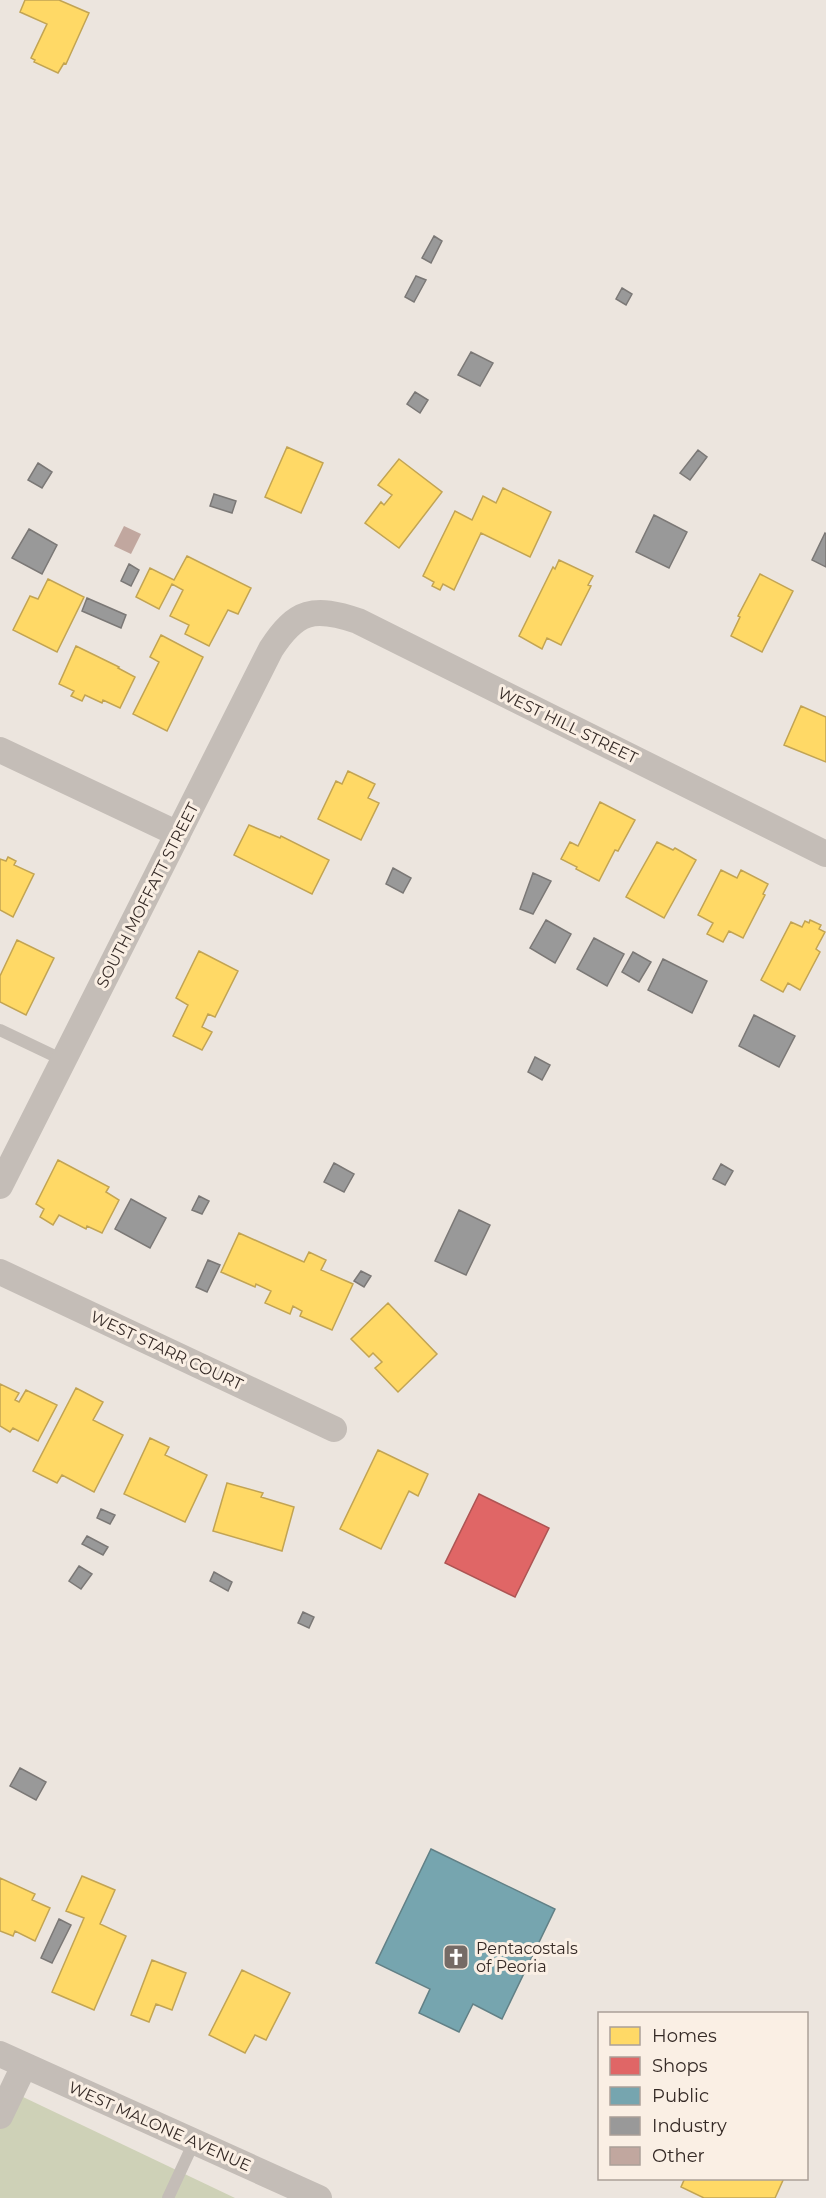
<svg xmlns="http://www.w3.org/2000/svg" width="826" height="2198" font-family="Montserrat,sans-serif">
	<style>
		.green { fill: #ced1b7 }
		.homes { fill: #ffd966; stroke: #c2a453; stroke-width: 1.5 }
		.shops { fill: #e06666; stroke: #ad5453; stroke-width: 1.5 }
		.public { fill: #76a5af; stroke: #628086; stroke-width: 1.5 }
		.industry { fill: #999; stroke: #7b7876; stroke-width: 1.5 }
		.building { fill: #c1a79f }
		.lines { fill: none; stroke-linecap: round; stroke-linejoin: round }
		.service { stroke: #c4bdb7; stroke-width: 12 }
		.minor { stroke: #c4bdb7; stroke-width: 26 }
		.labels { text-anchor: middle; stroke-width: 6; stroke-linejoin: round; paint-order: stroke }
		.street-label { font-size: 16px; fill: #352a26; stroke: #faefe4 }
		.poi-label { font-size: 16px; fill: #352a26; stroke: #faefe4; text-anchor: start }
	</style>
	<rect width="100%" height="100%" fill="#ece5de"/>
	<path class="green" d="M0,2086L235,2198H0Z"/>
	<path class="homes" d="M25,0H59L89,13L66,64L64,63L58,73L34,62L35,60L31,58L47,24L20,12Z
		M287,447L323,463L301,513L265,497Z
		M399,459L442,492L399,548L365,523L381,502L384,505L392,495L378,485Z
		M503,488L551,512L530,557L481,533L454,590L443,584L440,590L432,586L434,582L423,576L455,511L472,520L483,496L496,503Z
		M187,556L251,588L238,614L228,610L209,646L185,634L189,625L170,616L183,590L172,584L159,609L136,597L150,568L174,580Z
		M559,560L593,576L588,585L591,586L561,645L547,638L542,649L519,636L553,567L555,569Z
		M760,574L793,591L762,652L731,636L740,617L738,616Z
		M48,579L84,597L57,652L13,630L30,596L38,599Z
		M161,635L203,657L167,731L133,714L159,662L150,657Z
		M76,646L119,667L118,668L135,677L120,708L103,700L102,703L85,695L82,701L71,696L74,691L59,684Z
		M801,706L826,717V762L784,745Z
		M348,771L375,784L368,798L379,803L361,840L318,819L336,781L342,784Z
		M600,802L635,820L618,851L615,850L599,881L576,869L577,867L561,859L570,842L578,846Z
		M249,825L280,838L281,836L329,860L312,894L234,855Z
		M657,842L673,850L675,848L696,860L664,918L626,897Z
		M8,857L16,861L14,865L34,874L13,917L0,910V859L6,861Z
		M721,870L737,878L741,870L768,884L763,894L765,895L743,938L729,931L723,942L707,934L713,923L698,915Z
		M810,920L821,925L819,929L825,932L816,949L820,952L800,990L788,983L783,992L761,980L791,922L802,927L805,921L809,923Z
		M17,940L54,958L26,1015L0,1002V976Z
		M199,951L238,971L215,1017L208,1014L202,1027L212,1032L202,1050L173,1036L188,1005L176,998Z
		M58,1160L109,1187L106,1192L119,1200L102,1233L87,1226L86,1229L59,1215L53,1225L40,1217L44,1209L36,1204Z
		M239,1233L304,1262L309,1252L326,1260L321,1270L353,1284L332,1330L300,1316L302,1311L293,1306L290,1314L265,1303L271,1291L256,1284L255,1287L221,1272Z
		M388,1303L437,1354L398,1392L375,1368L382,1362L373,1353L369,1357L351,1339Z
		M0,1384L19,1393L15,1400L19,1402L26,1390L57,1405L38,1441L13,1428L10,1432L0,1426Z
		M76,1388L103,1402L93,1420L123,1435L94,1492L62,1475L57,1483L33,1471Z
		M150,1438L169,1447L165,1455L207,1475L185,1522L124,1494Z
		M378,1450L428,1474L418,1496L409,1491L381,1549L340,1529Z
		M227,1483L263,1493L261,1497L294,1507L282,1551L213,1531Z
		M82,1876L115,1890L100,1924L126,1936L94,2010L52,1992L84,1918L66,1911Z
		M0,1878L35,1894L32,1900L50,1908L35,1941L15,1931L13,1936L0,1931Z
		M152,1960L186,1973L172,2010L156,2004L149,2022L131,2015Z
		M242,1970L290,1993L266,2040L255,2035L245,2053L209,2035Z
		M685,2178H784L775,2198H704L681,2187Z"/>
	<path class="shops" d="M479,1494L549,1528L515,1597L445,1563Z"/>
	<path class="public" d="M431,1849L555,1909L502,2019L473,2004L459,2032L419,2013L430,1989L376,1963Z"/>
	<path class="industry" d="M434,236L442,241L431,263L422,258Z
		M416,276L426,280L414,302L405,297Z
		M622,288L632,294L626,305L616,299Z
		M471,352L493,363L480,386L458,375Z
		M415,392L428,400L420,413L407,404Z
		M698,450L707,457L690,480L680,473Z
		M38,463L52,472L42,488L28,480Z
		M214,494L236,501L232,513L210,506Z
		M654,515L687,532L669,568L636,552Z
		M29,529L57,545L42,574L12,558Z
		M825,533L826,534V567L812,560Z
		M129,564L139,570L131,586L121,581Z
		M87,598L126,615L121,628L82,611Z
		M393,868L411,878L403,893L386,884Z
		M533,873L551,881L533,914L520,909Z
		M546,920L571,934L555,963L530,948Z
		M594,938L624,954L607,986L577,969Z
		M633,952L651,962L639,982L622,972Z
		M663,959L707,981L692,1013L648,990Z
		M754,1015L795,1036L779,1067L739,1046Z
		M535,1057L550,1065L542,1080L528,1072Z
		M334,1163L354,1174L344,1192L324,1182Z
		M721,1164L733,1171L725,1185L713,1179Z
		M199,1196L209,1201L202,1214L192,1210Z
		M131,1199L166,1218L150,1248L115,1229Z
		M459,1210L490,1225L466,1275L435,1261Z
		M208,1260L220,1265L207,1292L196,1287Z
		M361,1271L371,1276L364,1287L354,1281Z
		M101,1509L115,1515L110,1524L97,1518Z
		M87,1536L108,1547L103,1555L82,1544Z
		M79,1566L92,1574L81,1589L69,1581Z
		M214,1572L232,1582L228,1591L210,1581Z
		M303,1612L314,1617L309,1628L298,1623Z
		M20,1768L46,1782L36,1800L10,1786Z
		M59,1919L71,1925L52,1963L41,1958Z"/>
	<path class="building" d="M124,526L141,534L131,554L114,546Z"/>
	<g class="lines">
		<path class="service" d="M0,1030L63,1060
			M168,2198L194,2142"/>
		<path class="minor" d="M0,750L178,834
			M0,1186L271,649C296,610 314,606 358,621L826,854
			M0,1272L334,1429
			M0,2054L319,2198
			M0,2116L24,2066"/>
	</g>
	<defs>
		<g id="church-square" transform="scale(1.35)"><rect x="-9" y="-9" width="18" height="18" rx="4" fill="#756b66" stroke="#faefe4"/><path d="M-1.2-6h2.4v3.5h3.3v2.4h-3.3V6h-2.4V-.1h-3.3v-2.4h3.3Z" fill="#fff"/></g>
	</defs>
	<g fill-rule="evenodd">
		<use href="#church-square" x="456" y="1957"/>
	</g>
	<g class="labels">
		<g class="street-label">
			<text transform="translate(568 725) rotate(26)" y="6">WEST HILL STREET</text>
			<text transform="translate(147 895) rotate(-63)" y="6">SOUTH MOFFATT STREET</text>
			<text transform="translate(167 1350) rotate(25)" y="6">WEST STARR COURT</text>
			<text transform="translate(160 2126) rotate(24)" y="6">WEST MALONE AVENUE</text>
		</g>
		<g class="poi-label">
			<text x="476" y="1954">Pentacostals<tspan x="476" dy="18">of Peoria</tspan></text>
		</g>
	</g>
	<rect x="598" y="2012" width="210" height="168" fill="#faefe4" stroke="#aba098" stroke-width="1.5"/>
	<rect x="610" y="2027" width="30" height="18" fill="#ffd966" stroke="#aba098" stroke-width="1.5"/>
	<text x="652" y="2042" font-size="18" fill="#352a26">Homes</text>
	<rect x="610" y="2057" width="30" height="18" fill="#e06666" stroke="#aba098" stroke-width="1.5"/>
	<text x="652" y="2072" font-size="18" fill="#352a26">Shops</text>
	<rect x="610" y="2087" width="30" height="18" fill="#76a5af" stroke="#aba098" stroke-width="1.5"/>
	<text x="652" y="2102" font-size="18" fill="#352a26">Public</text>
	<rect x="610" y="2117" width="30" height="18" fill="#999999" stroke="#aba098" stroke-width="1.5"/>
	<text x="652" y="2132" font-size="18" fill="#352a26">Industry</text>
	<rect x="610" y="2147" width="30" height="18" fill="#c1a79f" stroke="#aba098" stroke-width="1.5"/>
	<text x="652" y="2162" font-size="18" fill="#352a26">Other</text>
</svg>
